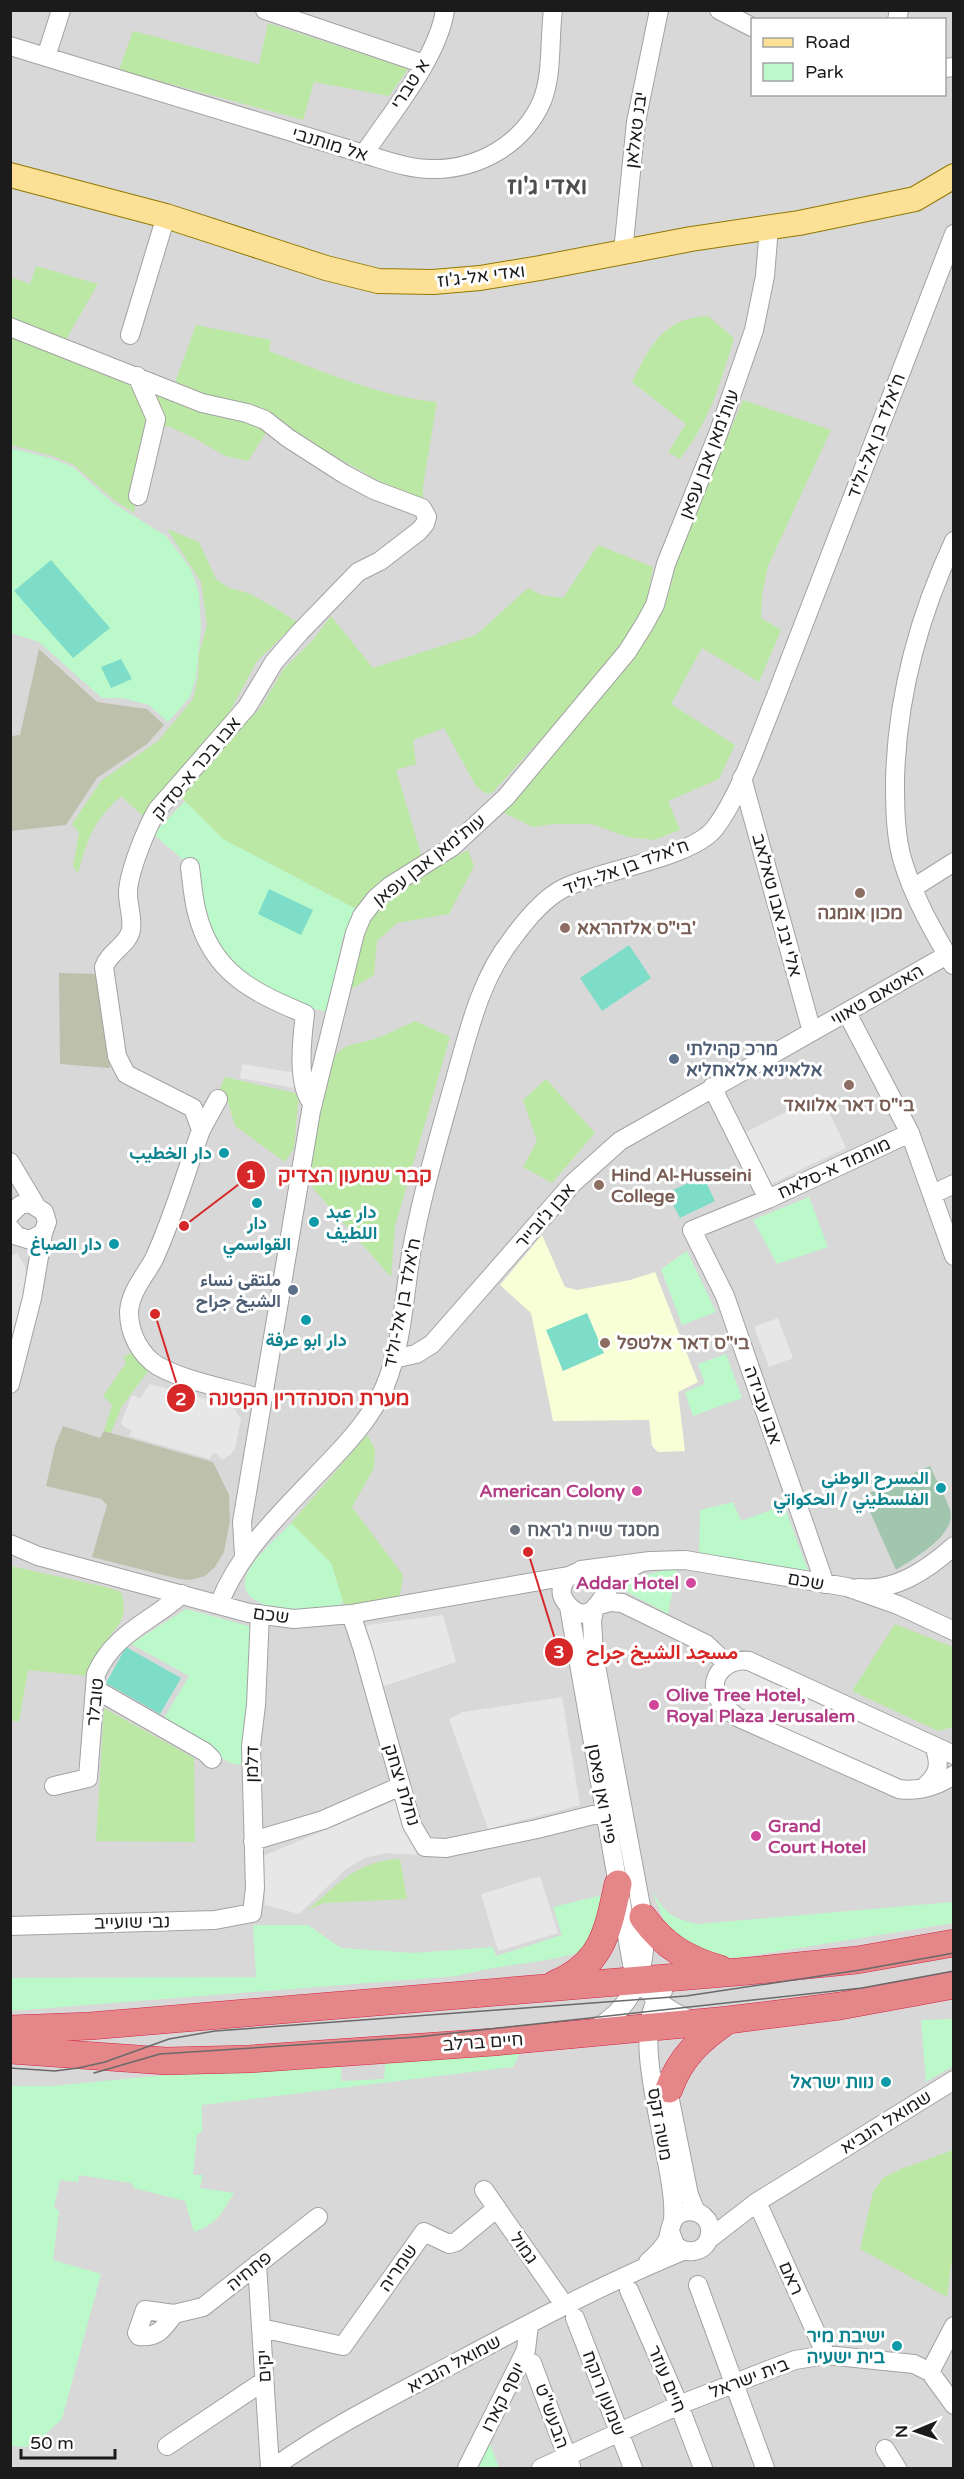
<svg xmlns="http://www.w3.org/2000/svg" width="964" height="2479" font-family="'Varela Round',Vazirmatn,Heebo,sans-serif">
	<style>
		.residential { fill: #d9d8d8; fill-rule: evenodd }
		.education { fill: #f8ffd7 }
		.construction { fill: #bdc1ac }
		.grass { fill: #bbe8a4 }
		.cemetery { fill: #a1c5ad }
		.park { fill: #bbf9ca }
		.pitch { fill: #7dddc8 }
		.parking { fill: #e7e7e7 }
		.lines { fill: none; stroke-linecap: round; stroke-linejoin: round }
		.minor-casing { stroke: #a2a2a2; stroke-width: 20 }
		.major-casing { stroke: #917900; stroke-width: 26 }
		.highway-casing { stroke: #d42343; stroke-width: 28 }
		.minor { stroke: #fff; stroke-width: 18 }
		.major { stroke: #fbe096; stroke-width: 24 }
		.highway { stroke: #e58688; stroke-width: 27 }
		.tram { stroke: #696969; stroke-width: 1.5 }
		.education-dot { fill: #8d6e63; stroke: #fff; stroke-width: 2 }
		.service-dot { fill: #5c6f8a; stroke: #fff; stroke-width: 2 }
		.culture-dot { fill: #0f9aa8; stroke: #fff; stroke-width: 2 }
		.hotel-dot { fill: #d1479c; stroke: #fff; stroke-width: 2 }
		.worship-dot { fill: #6b7280; stroke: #fff; stroke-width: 2 }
		.labels { text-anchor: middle; stroke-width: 6; stroke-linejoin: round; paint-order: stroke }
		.street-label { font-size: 18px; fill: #1b1b1b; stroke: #fff }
		.education-label { font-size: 18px; font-weight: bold; fill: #785e54; stroke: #fff; text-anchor: start }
		.service-label { font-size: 18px; font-weight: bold; fill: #4e5e75; stroke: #fff; text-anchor: start }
		.culture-label { font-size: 18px; font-weight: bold; fill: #0d838f; stroke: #fff; text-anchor: end }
		.hotel-label { font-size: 18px; font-weight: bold; fill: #b23c85; stroke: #fff; text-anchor: end }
		.worship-label { font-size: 18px; font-weight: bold; fill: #5b616d; stroke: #fff; text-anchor: start }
		.district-label { font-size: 24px; font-weight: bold; fill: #4e4e4e; stroke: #fff }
		.leader { fill: none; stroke: #d62828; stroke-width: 2 }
		.callout-dot { fill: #d62828; stroke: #fff; stroke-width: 2 }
		.mark-label { font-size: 18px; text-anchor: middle; font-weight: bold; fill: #fff }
		.callout-label { font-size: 20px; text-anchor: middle; font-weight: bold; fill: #d62828; stroke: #fff; stroke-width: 6; stroke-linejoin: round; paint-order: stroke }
	</style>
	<rect width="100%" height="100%" fill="#edeae0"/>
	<path class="residential" d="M11,11H953V2468H11ZM752,20H944V94H752Z"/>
	<path class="education" d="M542,1235L565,1287L577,1290L630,1280L655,1272L698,1382L678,1392L685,1451L658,1452L652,1446L649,1420L553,1421L531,1313L500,1285Z"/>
	<path class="construction" d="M39,649L97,702L147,709L164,725L147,744L97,778L66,825L11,831V736L20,735Z
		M59,973L98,974L110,1068L60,1064Z
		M63,1426L100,1438L104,1431L213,1462L229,1495L230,1521L224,1552L215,1567L205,1576L190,1580L179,1579L92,1557L107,1505L101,1499L46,1486L55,1446Z"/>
	<path class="grass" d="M268,23L408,69L389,96L314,82L303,120L119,70L133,31L259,64Z
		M36,266L98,284L65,341L11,322V277L30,284Z
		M708,316L734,338C720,385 710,420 680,459L668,452L686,424L632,382C650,346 663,318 708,316Z
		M196,325L271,340L269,351C324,372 378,396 437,402L423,486V500L377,480L310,442L277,420L174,385Z
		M10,337L32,342L197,411L227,415L267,431L248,461L225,456L196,439L168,426L151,432L139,473L134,513L114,500L74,465L53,456L11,445Z
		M743,400L831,430L768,566L762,595L761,618L781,630L759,682L702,648L671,704L735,745L719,779L668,801L680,830L654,840L627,837L592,824H554L533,827L504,813L637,652L665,605L675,568L695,514Z
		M167,529L199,542L216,579L229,588L248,593L274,607L297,622L257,661L229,713L143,816L121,796C93,821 88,838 78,873L73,866L79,833L72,824L101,781L158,741L193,699L198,677L199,654L207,625L201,582Z
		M598,545L653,567L647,601L640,620L602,672L492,793H485L476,786L444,728L413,740L416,764L396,770L422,857L358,910L223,839L180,796L186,785L261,707L283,670L312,641L331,616L373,668L476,635L528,588L542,595L563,598Z
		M468,850L474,866L449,914L397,923L377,941L374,975L344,994C347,980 349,962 355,949C378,895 420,876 468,850Z
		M415,1021L450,1037L395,1226L391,1277L311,1186L313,1150L329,1064C343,1043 348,1046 371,1040C386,1036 401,1027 415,1021Z
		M225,1077L299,1094L294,1148L285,1162L235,1126L226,1096L219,1091Z
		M546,1079L595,1133L552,1183L523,1167L537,1141L523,1100Z
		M133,1352L149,1370L122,1406L111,1433L104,1431L112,1405L103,1396L126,1363L123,1357Z
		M367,1435L375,1449L374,1468L352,1507L403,1575L400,1597L344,1606L331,1563L291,1523Z
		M11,1566L110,1588L121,1592C130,1621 116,1625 103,1646C97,1656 93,1666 88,1676L28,1670L19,1722L11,1720Z
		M895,1624L953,1647V1727L938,1731L852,1691Z
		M104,1708L194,1758L195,1842L96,1841Z
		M400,1859L407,1899L323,1903L308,1910C339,1883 357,1861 400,1859Z
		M953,2150L954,2259H952L947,2297L860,2249L873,2192L883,2178L901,2169Z"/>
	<path class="cemetery" d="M930,1466C936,1480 945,1495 950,1510C957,1535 914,1558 896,1570L863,1496Z"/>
	<path class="park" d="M10,448L50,458L73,467L113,503L166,536L191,569L199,593L201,628L196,678L190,697L168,722L149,705L122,698H102L39,642L11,633Z
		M185,801L223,839L358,910L343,937L327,1012L292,1003L247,980L214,939L187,863L153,834Z
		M809,1197L828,1247L777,1264L753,1220Z
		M687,1251L716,1312L682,1325L661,1269Z
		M726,1354L742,1398L693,1416L685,1392L705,1384L698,1364Z
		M733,1502L741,1521L784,1505L808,1571L699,1554L700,1510Z
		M291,1523L331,1563L343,1601L338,1608C329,1609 319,1612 310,1612C291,1611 230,1607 248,1572C257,1554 277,1538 291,1523Z
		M677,1568L668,1614L622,1589C637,1576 658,1571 677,1568Z
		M186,1609L252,1627L248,1748L240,1765L230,1763L163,1720L189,1676L131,1644Z
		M652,1891C666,1914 671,1918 698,1924L953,1902V1923L737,1958L718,1957L668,1931Z
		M603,1895L604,1915L585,1951C543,1964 499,1964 457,1976L11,2011V1978L256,1977L253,1925H308L341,1948L414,1953L493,1947L496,1956L562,1935L553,1907Z
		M953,2019V2066L926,2082L921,2020Z
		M520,2053L513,2067L202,2105V2132L197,2135L193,2175H203L200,2188L234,2193C222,2213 217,2224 194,2232L185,2201L134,2188L131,2183L79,2175L78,2182L60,2180L54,2207L59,2211L53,2260L101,2274L62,2419L36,2443L25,2447L11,2446V2086H52L341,2058V2081L384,2079L386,2056Z
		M489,2441L499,2468H477Z"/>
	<path class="pitch" d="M51,560L110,628L73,658L14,591Z
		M121,659L132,679L111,688L101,667Z
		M269,889L313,910L301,935L258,914Z
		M629,945L651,978L602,1011L580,978Z
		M703,1176L715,1201L680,1218L667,1193Z
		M587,1313L604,1353L563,1371L546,1330Z
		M126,1647L181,1678L160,1714L106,1683Z"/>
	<path class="parking" d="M242,1064L296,1073L294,1088L240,1078Z
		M821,1095L846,1148L771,1184L746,1132Z
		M17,1253L25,1266L26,1283L11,1355V1256Z
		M778,1318L793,1358L769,1367L754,1327Z
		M150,1384L232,1406L241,1419L235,1449L230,1455L222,1460L216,1453H213L210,1459L129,1436L132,1430L124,1427L121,1423L132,1395L140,1398Z
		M443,1615L456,1662L378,1688L360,1626Z
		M738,1665L927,1749L933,1760L926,1777L910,1785L751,1718L723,1694V1676Z
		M562,1697L580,1805L488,1829L449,1719L463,1712Z
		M397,1800L417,1855L386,1853L365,1858L346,1869L299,1914L265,1905L263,1856Z
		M540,1876L558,1933L498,1951L481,1894Z"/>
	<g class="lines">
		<g class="minor-casing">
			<path id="minor" d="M265,10L424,64
				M719,10L752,27
				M897,20L899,10
				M10,46L364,154C385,160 408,169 431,169C477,170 523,145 542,101C553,73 549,40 553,10
				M46,57L61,10
				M944,68L954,67
				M364,154C391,113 438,58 445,10
				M623,252L636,122L659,10
				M10,327L202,403L247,413L265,420L288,438L344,474L374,490L422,508L427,517L425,524L419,531L380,561L358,572L300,632L274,662L247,707L157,810C147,827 128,873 128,893C128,906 133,917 131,930C128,945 109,952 104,967L117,1056L126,1074L193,1108L201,1130C186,1172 173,1218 154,1259C145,1276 130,1292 129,1312C129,1333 140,1355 158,1366C187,1382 230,1389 263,1399
				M130,335L166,216
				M137,376L156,419L138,496
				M742,778L812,1032
				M190,867C192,882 193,898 197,913C212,973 253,992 305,1014C302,1038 296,1086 313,1104
				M913,888L954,862
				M953,965C934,933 914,898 903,862C895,836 895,807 895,780C897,696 918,618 954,541
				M847,1013L910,1133L954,1256
				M712,1087L768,1199
				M201,1130L218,1099
				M10,1162L35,1204
				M933,1194L954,1184
				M10,1215L20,1205L30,1203L44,1212L47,1222L43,1233L30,1240L17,1236L10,1228
				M393,1359L416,1354L432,1344L573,1183L620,1141L947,955
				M10,1384L32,1298L43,1233
				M10,1544L38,1556L249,1613L294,1619L351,1614L568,1576
				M244,1555L242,1522L311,1111L355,933L362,916L376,898L390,886L452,847L506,797L627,652L644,625L655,605L666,564L718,434L754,330L765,276L769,227
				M581,1570L650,1561L685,1560L847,1587L898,1605L954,1631
				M825,1584L725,1296L692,1230L768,1199L910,1133
				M858,1588C895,1592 927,1570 954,1546
				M604,1598C611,1548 539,1576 569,1606C590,1627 601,1599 610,1586C618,1575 628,1568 640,1563
				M219,1604C242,1546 290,1504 332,1459C353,1437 373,1414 385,1386C402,1345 404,1297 411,1254C421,1198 437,1144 452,1090C467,1039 478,982 512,939C525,921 544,898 564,888C601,870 692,858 715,828C739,797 759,738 774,701L954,234
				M599,1605L610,1602L622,1603L706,1644L727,1664
				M569,1607L632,1964C642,1993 667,2011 695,2022
				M351,1614L363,1650L412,1825L425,1847L446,1848L537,1829L605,1812
				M95,1689L205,1752L212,1759
				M954,1755L749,1661C729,1658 708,1674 717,1696C721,1705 730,1711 737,1717L899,1789C919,1792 937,1786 954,1775
				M54,1786L88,1778L96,1674C114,1633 151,1622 182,1594
				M923,1788C939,1775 941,1765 934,1746
				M253,1841L323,1820L401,1786
				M10,1926L215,1920L252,1913L255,1888L251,1746L256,1705L260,1614
				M663,1991C623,2032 678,2164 673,2220
				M593,2030C637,2006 649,1964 643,1917L594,1655L592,1621L594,1610
				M666,2080L689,2195L696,2212
				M484,2190L565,2306
				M757,2202L826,2355
				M709,2239L757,2202L954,2080
				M648,2262C655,2256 662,2249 667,2241C670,2234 670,2225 674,2219C682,2208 699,2209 707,2220C710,2225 711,2232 709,2238C704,2253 686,2255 675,2245L670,2231
				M257,2264L270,2468
				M698,2285L765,2468
				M629,2290L679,2405L703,2468
				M174,2314C164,2328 158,2338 139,2336L137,2333L145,2310L174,2314L203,2307L318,2217
				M575,2318L633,2468
				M261,2328L343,2346L424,2232L449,2244L456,2242L497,2208
				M532,2363L571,2467
				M930,2372L954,2326
				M167,2446L264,2381
				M885,2449L897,2468
				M273,2468C330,2427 393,2396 455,2363C530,2323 605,2283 683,2251
				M467,2468L526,2350L529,2324
				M541,2468L679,2405L771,2369L795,2360L826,2355L914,2364L930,2372L954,2405"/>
		</g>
		<g class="major-casing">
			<path id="major" d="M10,175L166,216L326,268L378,281L433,282L480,278L540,268L691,239L799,223L915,199L954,176"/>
		</g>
		<g class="highway-casing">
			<path id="highway" d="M643,1917C664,1946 686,1959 720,1969
				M555,1984C603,1964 608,1930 618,1884
				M10,2029L90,2026L749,1971L857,1960L954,1943
				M10,2050L166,2061L249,2059L494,2042L728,2020L840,2006L954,1985
				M669,2089C680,2058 700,2039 728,2020"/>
		</g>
		<use href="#minor" class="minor"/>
		<use href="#major" class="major"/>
		<use href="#highway" class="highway"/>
		<path class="tram" d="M10,2068L55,2071L78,2068L105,2062L169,2039L215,2031L686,1996L860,1970L954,1953
			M94,2073L160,2054L417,2037L862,1988L954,1971"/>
	</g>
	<g class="education-dot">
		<circle cx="860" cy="893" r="6"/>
		<circle cx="565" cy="928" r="6"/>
		<circle cx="849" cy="1085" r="6"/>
		<circle cx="599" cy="1185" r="6"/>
		<circle cx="605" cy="1343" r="6"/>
	</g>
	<g class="service-dot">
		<circle cx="674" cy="1059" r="6"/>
		<circle cx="293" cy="1290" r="6"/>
	</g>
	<g class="culture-dot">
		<circle cx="224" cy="1153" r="6"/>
		<circle cx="257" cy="1203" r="6"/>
		<circle cx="314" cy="1222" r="6"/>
		<circle cx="114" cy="1244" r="6"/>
		<circle cx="306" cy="1320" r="6"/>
		<circle cx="941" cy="1488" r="6"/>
		<circle cx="886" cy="2082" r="6"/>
		<circle cx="897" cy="2346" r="6"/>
	</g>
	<g class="hotel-dot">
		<circle cx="637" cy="1491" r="6"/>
		<circle cx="691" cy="1583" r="6"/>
		<circle cx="654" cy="1705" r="6"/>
		<circle cx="756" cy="1836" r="6"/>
	</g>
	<circle class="worship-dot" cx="515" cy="1530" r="6"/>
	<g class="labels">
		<g class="street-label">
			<text transform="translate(410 84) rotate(-57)" y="6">א טברי</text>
			<text transform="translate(636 130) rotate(-83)" y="6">יבנ טאלאן</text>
			<text transform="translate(330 144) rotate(17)" y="6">אל מותנבי</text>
			<text transform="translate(481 276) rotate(-7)" y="6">ואדי אל-ג'וז</text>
			<text transform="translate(876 436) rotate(-69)" y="6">ח'אלד בן אל-וליד</text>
			<text transform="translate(709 454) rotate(-69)" y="6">עות'מאן אבן עפאן</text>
			<text transform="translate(196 768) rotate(-50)" y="6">אבו בכר א-סדיק</text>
			<text transform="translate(429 860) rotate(-38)" y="6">עות'מאן אבן עפאן</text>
			<text transform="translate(626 867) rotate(-20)" y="6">ח'אלד בן אל-וליד</text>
			<text transform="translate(777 905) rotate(75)" y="6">אלי יבנ אבו טאלאב</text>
			<text transform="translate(877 995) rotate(-30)" y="6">האטאם טאווי</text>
			<text transform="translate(834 1168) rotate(-25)" y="6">מוחמד א-סלאח</text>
			<text transform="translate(545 1216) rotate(-49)" y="6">אבן ג'ובייר</text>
			<text transform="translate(402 1303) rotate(-79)" y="6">ח'אלד בן אל-וליד</text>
			<text transform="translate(763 1405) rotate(71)" y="6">אבו עבידה</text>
			<text transform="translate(806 1581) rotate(10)" y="6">שכם</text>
			<text transform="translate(271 1615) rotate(8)" y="6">שכם</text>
			<text transform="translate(95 1702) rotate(-84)" y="6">טובלר</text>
			<text transform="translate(252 1764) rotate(-89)" y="6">דלמן</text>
			<text transform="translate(402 1785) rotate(73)" y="6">נחלת יצחק</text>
			<text transform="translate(602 1794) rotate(80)" y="6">פייר ואן פאסן</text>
			<text transform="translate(132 1922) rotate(-1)" y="6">נבי שועייב</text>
			<text transform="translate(483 2042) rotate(-4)" y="6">חיים ברלב</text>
			<text transform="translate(886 2122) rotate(-32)" y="6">שמואל הנביא</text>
			<text transform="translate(660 2124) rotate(80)" y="6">משה זקס</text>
			<text transform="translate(524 2248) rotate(55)" y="6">גמול</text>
			<text transform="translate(398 2268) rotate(-55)" y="6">שמריה</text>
			<text transform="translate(249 2271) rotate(-39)" y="6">פתחיה</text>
			<text transform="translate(791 2278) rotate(66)" y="6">ראם</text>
			<text transform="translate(454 2364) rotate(-28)" y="6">שמואל הנביא</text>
			<text transform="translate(264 2366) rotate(-93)" y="6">יקים</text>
			<text transform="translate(749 2378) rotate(-21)" y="6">בית ישראל</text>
			<text transform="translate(667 2379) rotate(67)" y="6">חיים עוזר</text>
			<text transform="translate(604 2393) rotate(69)" y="6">שמעון רוקח</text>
			<text transform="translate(503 2397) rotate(-63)" y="6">יוסף קארו</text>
			<text transform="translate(552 2416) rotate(70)" y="6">הבעש"ט</text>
		</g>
		<g class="education-label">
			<text x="860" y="919" text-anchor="middle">מכון אומגה</text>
			<text x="577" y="934">בי"ס אלזהראא'</text>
			<text x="849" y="1111" text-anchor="middle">בי"ס דאר אלוואד</text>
			<text x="611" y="1181">Hind Al-Husseini<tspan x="611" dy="21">College</tspan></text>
			<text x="617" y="1349">בי"ס דאר אלטפל</text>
		</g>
		<g class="service-label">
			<text x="686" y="1055">מרכ קהילתי<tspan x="686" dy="21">אלאיניא אלאחליא</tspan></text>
			<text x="281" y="1286" text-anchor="end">ملتقى نساء<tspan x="281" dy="21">الشيخ جراح</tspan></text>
		</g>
		<g class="culture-label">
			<text x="212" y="1159">دار الخطيب</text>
			<text x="326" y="1218" text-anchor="start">دار عبد<tspan x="326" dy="21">اللطيف</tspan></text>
			<text x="257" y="1229" text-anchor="middle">دار<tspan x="257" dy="21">القواسمي</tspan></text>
			<text x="102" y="1250">دار الصباغ</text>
			<text x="306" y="1346" text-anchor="middle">دار ابو عرفة</text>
			<text x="929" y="1484">المسرح الوطني<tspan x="929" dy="21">الفلسطيني / الحكواتي</tspan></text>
			<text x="874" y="2088">נוות ישראל</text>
			<text x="885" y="2342">ישיבת מיר<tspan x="885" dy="21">בית ישעיה</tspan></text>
		</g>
		<g class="hotel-label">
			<text x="625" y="1497">American Colony</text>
			<text x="679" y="1589">Addar Hotel</text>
			<text x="666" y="1701" text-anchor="start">Olive Tree Hotel,<tspan x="666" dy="21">Royal Plaza Jerusalem</tspan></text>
			<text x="768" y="1832" text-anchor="start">Grand<tspan x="768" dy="21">Court Hotel</tspan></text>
		</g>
		<g class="worship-label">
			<text x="527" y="1536">מסגד שייח ג'ראח</text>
		</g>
		<g class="district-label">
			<text x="547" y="194">ואדי ג'וז</text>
		</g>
	</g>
	<path class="leader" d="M184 1226L251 1175M155 1314L181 1398M528 1552L559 1652"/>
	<g class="callout-dot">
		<circle cx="184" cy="1226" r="6"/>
		<circle cx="155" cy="1314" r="6"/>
		<circle cx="528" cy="1552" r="6"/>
		<circle cx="251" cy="1175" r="15"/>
		<circle cx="181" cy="1398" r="15"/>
		<circle cx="559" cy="1652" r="15"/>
	</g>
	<g class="mark-label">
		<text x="251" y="1182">1</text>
		<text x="181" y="1405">2</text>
		<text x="559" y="1658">3</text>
	</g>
	<g class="callout-label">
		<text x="355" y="1182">קבר שמעון הצדיק</text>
		<text x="309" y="1405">מערת הסנהדרין הקטנה</text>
		<text x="662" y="1659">مسجد الشيخ جراح</text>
	</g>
	<rect width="964" height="2479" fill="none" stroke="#1b1b1b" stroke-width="24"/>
	<rect x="751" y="18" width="195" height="78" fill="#ffffff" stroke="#a4a4a4" stroke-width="1.5"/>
	<rect x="763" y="38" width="30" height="9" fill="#fbe096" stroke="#a4a4a4" stroke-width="1.5"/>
	<text x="805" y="48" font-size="18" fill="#1b1b1b">Road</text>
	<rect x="763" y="63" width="30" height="18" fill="#bbf9ca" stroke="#a4a4a4" stroke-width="1.5"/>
	<text x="805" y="78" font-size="18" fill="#1b1b1b">Park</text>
	<g transform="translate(916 2431) rotate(268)" stroke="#ffffff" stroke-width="4.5" paint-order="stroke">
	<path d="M0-4.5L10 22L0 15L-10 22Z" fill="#1b1b1b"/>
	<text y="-9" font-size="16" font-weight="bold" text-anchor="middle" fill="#1b1b1b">N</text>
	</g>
	<path d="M21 2449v9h94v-9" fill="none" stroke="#1b1b1b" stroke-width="3"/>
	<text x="30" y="2449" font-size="18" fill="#1b1b1b" stroke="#ffffff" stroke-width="4.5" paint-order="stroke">50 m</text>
</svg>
